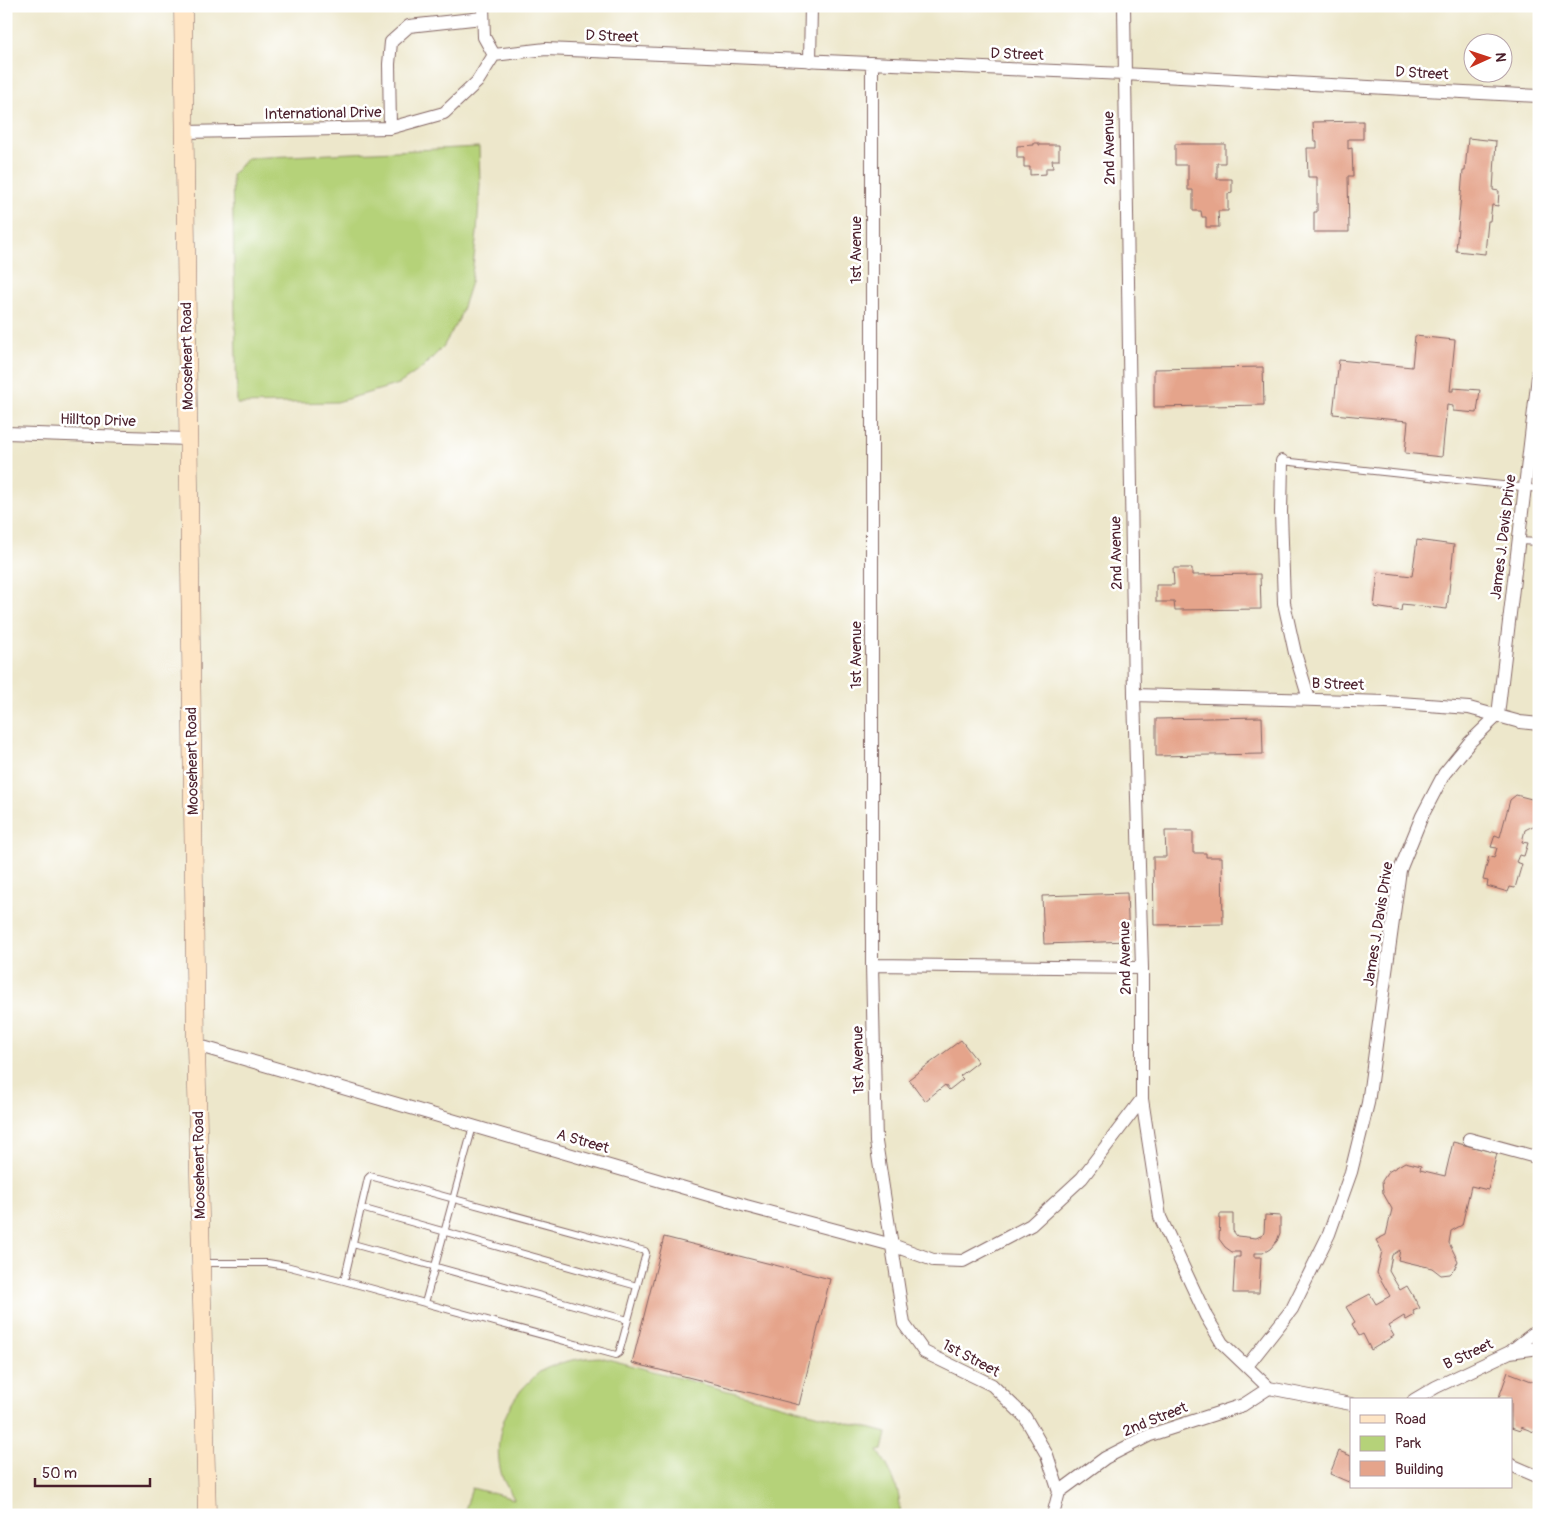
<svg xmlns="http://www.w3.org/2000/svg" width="1545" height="1521" font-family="Pangolin,sans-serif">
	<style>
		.green { fill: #b5d279; stroke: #807852 }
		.building { fill: #e5a48b }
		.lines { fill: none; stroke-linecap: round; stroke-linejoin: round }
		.lane-casing { stroke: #836563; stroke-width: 8 }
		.street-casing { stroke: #836563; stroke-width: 14 }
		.secondary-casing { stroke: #836563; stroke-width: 19 }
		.lane { stroke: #fff; stroke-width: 6 }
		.street { stroke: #fff; stroke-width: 12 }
		.secondary { stroke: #fee5c5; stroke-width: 18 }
		.labels { text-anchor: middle; stroke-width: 5; stroke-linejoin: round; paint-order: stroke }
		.street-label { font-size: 15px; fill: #4a1f2b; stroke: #fff }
	</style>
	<rect width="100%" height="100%" fill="#fff"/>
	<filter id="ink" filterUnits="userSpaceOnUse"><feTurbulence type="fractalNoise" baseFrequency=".02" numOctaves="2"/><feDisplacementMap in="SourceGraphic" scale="10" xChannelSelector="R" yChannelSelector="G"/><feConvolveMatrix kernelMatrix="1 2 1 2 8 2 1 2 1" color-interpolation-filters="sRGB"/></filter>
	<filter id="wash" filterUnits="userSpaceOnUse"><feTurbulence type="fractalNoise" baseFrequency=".0096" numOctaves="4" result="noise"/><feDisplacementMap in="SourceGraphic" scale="20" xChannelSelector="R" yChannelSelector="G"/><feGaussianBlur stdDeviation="1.12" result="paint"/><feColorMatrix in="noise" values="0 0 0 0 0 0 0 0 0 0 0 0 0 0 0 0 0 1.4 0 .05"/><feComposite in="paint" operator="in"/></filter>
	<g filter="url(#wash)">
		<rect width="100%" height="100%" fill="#ede7cb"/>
		<path class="green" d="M479,147L480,185L477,233L471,282L459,319L443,347L422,368L399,384L337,402L237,404L232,175L247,158Z
			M600,1357L887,1433L883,1450L878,1451C890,1468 902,1493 900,1515H471L464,1513L472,1488L514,1499C511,1493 506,1486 503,1479C491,1444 503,1406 530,1381C533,1378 537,1374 541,1371C560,1361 580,1358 600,1357Z"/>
		<g id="blocks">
			<path class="building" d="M915,6H928V10H915Z
				M1363,121V139H1348V149L1352,148L1353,176H1348L1349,232H1314V212H1317V177H1308L1307,148H1317V141H1314L1313,122Z
				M1468,138L1496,141L1493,190L1499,191L1498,206L1492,205L1490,221H1488L1485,254L1456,251L1463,171H1465Z
				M1034,143H1039V145H1059V160H1052L1053,168H1046V174L1030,175V167H1024V158H1017V146L1034,145Z
				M1175,144H1225V163H1217V179H1232V193L1228,194V211H1218L1219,227H1206V217H1202L1201,211H1193V190H1188V165H1175Z
				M1415,336L1455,340L1450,391H1453V388L1480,390L1477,413L1453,411V406L1447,405L1442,457L1405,453L1408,421L1333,414L1339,360L1412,367Z
				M1263,367L1264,405L1154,407V369Z
				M1417,540L1454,545L1447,609L1402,604L1401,611L1374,607L1378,572L1412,576Z
				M1173,568H1192V575L1260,574L1261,609L1175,610L1174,602H1156V585H1174Z
				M1262,717L1263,754L1156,756V719Z
				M1516,795L1539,801V827L1533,826L1525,830L1522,842L1528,843L1524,856L1519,855L1516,862L1522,864L1515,888L1510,887L1508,892L1487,886L1488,881L1483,880L1489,856L1494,858L1497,848L1491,847L1495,835L1500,837L1510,800Z
				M1165,831H1193V853H1206V857H1222L1223,924L1154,925L1153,857H1166Z
				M1127,893L1129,941L1044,944L1042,896Z
				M961,1040L978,1062L960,1076L963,1079L949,1090L945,1085L925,1101L909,1079Z
				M1453,1142L1497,1153L1488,1190L1471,1186L1462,1225L1451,1231L1449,1243L1458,1261L1454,1270L1450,1274L1441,1275L1432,1268L1398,1260L1400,1250L1392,1255L1389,1271L1400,1290L1407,1286L1420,1308L1413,1311L1415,1315L1406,1320L1404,1316L1388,1326L1394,1336L1371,1350L1363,1334L1359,1336L1352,1324L1355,1322L1346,1307L1370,1294L1376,1304L1390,1296L1377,1273L1382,1251L1376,1240L1386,1235L1392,1209L1383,1193L1382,1181L1388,1172L1405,1162L1421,1166L1420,1170L1445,1176Z
				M1220,1214H1233V1231L1237,1236L1256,1238L1263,1235L1264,1232L1265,1215L1280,1216V1233L1277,1241L1270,1249L1263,1253H1255V1257H1261L1259,1293H1233L1235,1257H1240V1252H1232L1225,1247L1219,1239Z
				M664,1237L830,1279L799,1405L632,1363Z
				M1508,1372L1539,1384V1434L1521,1427L1520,1431L1511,1428V1400H1498Z
				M1339,1451L1351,1456V1483L1330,1474Z"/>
		</g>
	</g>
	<g filter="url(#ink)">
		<use href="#blocks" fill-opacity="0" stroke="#836563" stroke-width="1"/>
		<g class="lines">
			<g class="lane-casing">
				<path id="lane" d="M1282,461L1539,489
					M1519,541L1539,542
					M361,1208L637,1286
					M202,1263H268L286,1266L344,1281L368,1178L370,1176L645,1251L646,1253L628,1320
					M344,1281L616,1355L619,1353L628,1320L353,1244
					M425,1303L473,1126"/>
			</g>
			<g class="street-casing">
				<path id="street" d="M483,6L484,37L494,55
					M1124,6L1134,695L1142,968V1099L1160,1217L1206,1316L1222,1343L1269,1388
					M494,55L546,49L1124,74L1539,96
					M810,61L811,6
					M872,64V965L876,1142L904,1324L924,1352L992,1385L1025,1417L1047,1455L1059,1492
					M390,128L389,64L391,42L409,26L482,18
					M184,132L390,128L444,113L477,82L494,55
					M6,433L188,439
					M1282,461L1281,512L1284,603L1295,653L1309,699
					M1134,695L1386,702L1469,708L1520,722L1539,724
					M872,965L1142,968
					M196,1045L746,1206L892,1245L933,1260L963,1261L1031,1225L1082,1178L1142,1099
					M1469,1139L1539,1158
					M1510,1352L1539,1329
					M1247,1366L1292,1309L1329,1234L1351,1172L1368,1103L1400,870L1422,816L1444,774L1470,742L1498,715L1539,368
					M1269,1388L1351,1404
					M1414,1400L1436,1387L1510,1352L1539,1348
					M1511,1465L1539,1477
					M1059,1492L1105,1458L1150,1435L1243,1405L1269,1388
					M1053,1515L1059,1492"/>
			</g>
			<g class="secondary-casing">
				<path id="secondary" d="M183,6L196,1045L207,1515"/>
			</g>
			<use href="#lane" class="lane"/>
			<use href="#street" class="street"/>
			<use href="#secondary" class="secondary"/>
		</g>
	</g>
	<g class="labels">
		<g class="street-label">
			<text transform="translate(612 36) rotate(2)" y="5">D Street</text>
			<text transform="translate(1017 54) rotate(2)" y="5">D Street</text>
			<text transform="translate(1422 73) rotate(3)" y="5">D Street</text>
			<text transform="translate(323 113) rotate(-1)" y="5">International Drive</text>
			<text transform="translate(1109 148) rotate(-91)" y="5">2nd Avenue</text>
			<text transform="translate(856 250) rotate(-90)" y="5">1st Avenue</text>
			<text transform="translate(187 356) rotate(-91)" y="5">Mooseheart Road</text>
			<text transform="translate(98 420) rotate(2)" y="5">Hilltop Drive</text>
			<text transform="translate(1503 537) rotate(-83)" y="5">James J. Davis Drive</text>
			<text transform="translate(1116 553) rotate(-91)" y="5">2nd Avenue</text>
			<text transform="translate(856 655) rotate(-90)" y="5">1st Avenue</text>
			<text transform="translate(1338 684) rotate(2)" y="5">B Street</text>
			<text transform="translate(192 761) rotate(-91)" y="5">Mooseheart Road</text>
			<text transform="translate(1378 924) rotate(-81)" y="5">James J. Davis Drive</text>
			<text transform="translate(1125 958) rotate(-91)" y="5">2nd Avenue</text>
			<text transform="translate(858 1060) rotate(-91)" y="5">1st Avenue</text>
			<text transform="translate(583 1141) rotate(16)" y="5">A Street</text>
			<text transform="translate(199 1165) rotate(-91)" y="5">Mooseheart Road</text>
			<text transform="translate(1468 1354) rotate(-25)" y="5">B Street</text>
			<text transform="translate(971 1358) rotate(28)" y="5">1st Street</text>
			<text transform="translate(1155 1419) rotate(-22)" y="5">2nd Street</text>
		</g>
	</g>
	<rect width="1545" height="1521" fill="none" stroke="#fff" stroke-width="25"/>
	<rect x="1350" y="1398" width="162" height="90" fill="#ffffff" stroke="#b7a5aa"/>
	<rect x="1360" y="1415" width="25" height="8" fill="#fee5c5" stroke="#b7a5aa"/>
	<text x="1395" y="1424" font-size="15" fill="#4a1f2b">Road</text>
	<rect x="1360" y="1436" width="25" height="15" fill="#b5d279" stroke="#b7a5aa"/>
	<text x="1395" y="1448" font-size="15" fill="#4a1f2b">Park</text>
	<rect x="1360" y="1461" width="25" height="15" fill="#e5a48b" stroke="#b7a5aa"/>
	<text x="1395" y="1474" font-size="15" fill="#4a1f2b">Building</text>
	<g transform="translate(1488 58) rotate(87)"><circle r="24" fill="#ffffff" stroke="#b7a5aa"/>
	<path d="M0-4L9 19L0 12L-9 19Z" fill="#c8321e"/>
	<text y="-8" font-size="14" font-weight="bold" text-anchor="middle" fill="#4a1f2b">N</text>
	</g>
	<path d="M35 1478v8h115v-8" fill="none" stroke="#4a1f2b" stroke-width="2.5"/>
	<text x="42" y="1478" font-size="15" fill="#4a1f2b" stroke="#ffffff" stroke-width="4" paint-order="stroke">50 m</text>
</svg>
